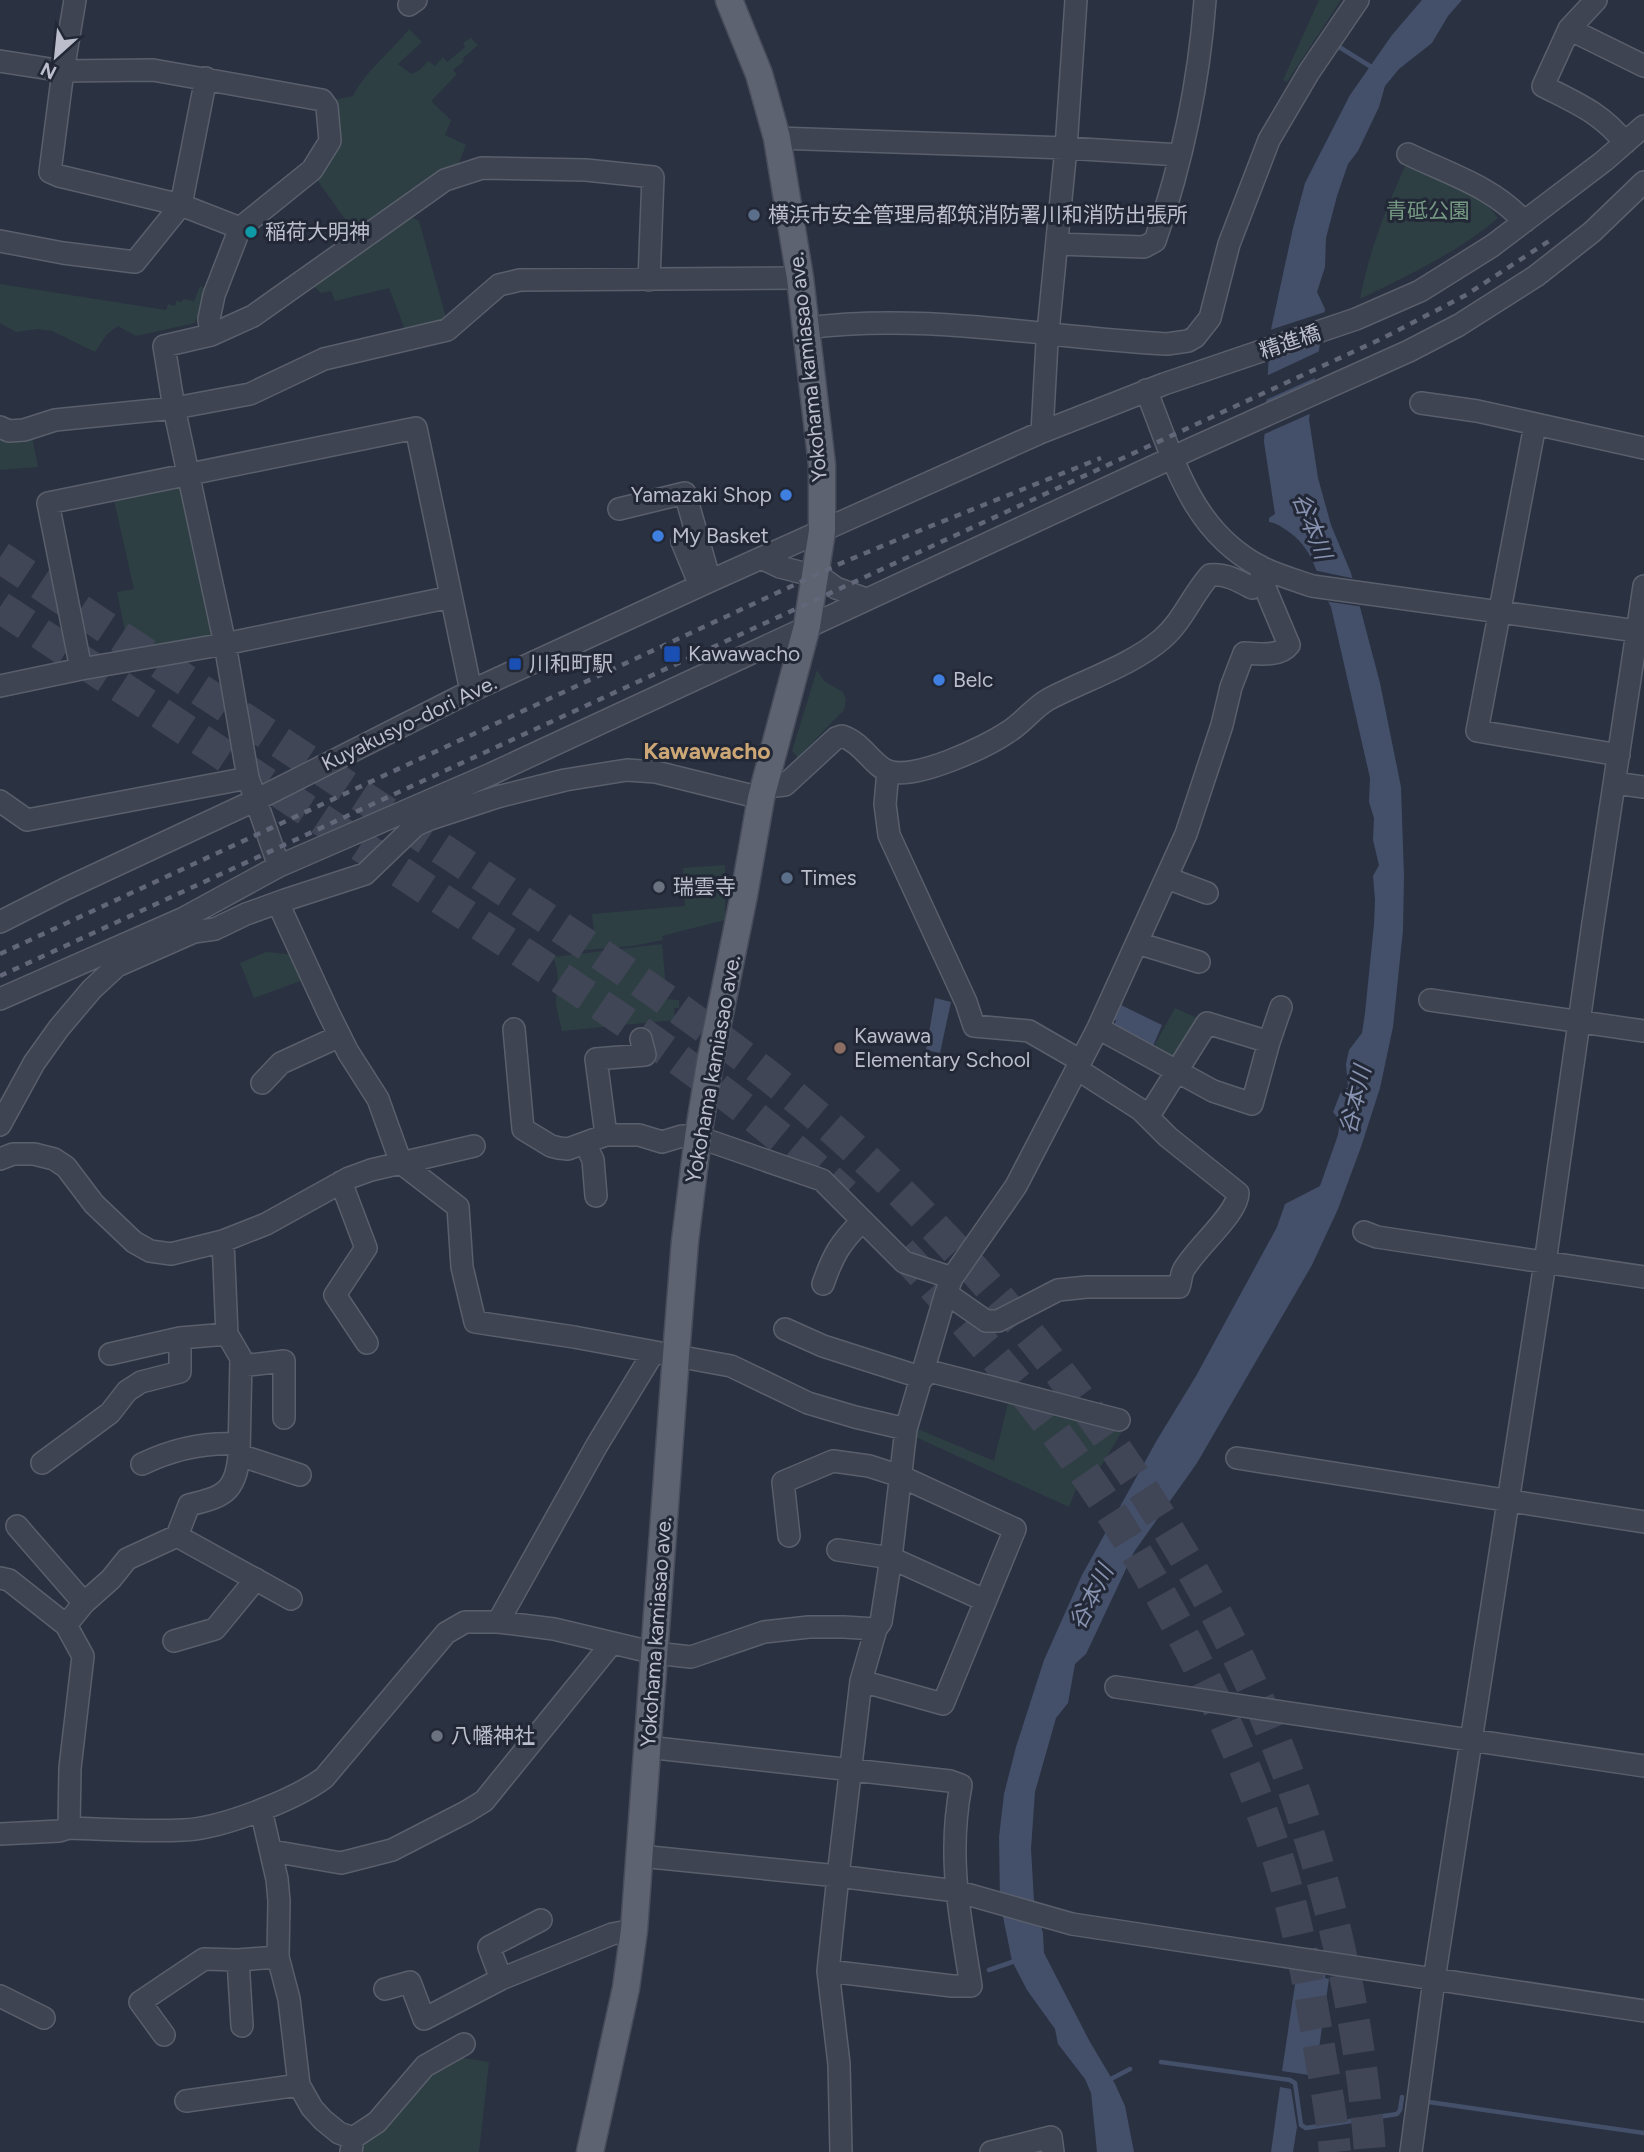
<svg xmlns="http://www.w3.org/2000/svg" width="1644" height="2152" font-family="Figtree,'Noto Sans JP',sans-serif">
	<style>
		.green { fill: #2d3f43 }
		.water { fill: #444f6a }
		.pier { fill: #2a3141 }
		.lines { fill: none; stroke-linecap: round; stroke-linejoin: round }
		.stream { stroke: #444f6a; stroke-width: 4.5 }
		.highway-tunnel { stroke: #404656; stroke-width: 32; stroke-dasharray: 32 16; stroke-linecap: butt }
		.minor-casing { stroke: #5a5f6c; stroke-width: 24 }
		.major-casing { stroke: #484d5b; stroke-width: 29 }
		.minor { stroke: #3e4451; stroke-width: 21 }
		.major { stroke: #5d6371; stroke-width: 26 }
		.rail { stroke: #616778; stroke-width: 4.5; stroke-dasharray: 7 7; stroke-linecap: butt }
		.service-dot { fill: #5c6f8a; stroke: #232837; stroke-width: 2.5 }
		.culture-dot { fill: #0f9aa8; stroke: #232837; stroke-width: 2.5 }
		.shop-dot { fill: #3f7fe0; stroke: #232837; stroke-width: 2.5 }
		.transit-dot { fill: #1a4fb4; stroke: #232837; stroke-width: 2.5 }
		.worship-dot { fill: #6b7280; stroke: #232837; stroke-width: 2.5 }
		.education-dot { fill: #8d6e63; stroke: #232837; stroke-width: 2.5 }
		.labels { text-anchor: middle; stroke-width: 6; stroke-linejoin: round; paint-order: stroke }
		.park-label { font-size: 21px; fill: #759982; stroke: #232837 }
		.poi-label { font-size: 21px; fill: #bcbfcb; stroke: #232837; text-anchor: start }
		.street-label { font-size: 21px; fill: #bcbfcb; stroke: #232837 }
		.water-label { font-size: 23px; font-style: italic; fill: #8692af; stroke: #232837 }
		.neighbourhood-label { font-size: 23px; font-weight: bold; fill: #cca775; stroke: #232837 }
	</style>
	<rect width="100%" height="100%" fill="#2a3141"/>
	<path class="green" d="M1319,0H1341L1287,82L1283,80Z
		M409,29L422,42L398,64L411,74L420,70L428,61L435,66L443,57L447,62L465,47L463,43L471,38L478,45L462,59L464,61L453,70L457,74L431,101L451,120L445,135L466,145L458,165L358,237L317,180L329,101L353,96C366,70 391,52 409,29Z
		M1406,164L1479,194L1498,218C1457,253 1408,275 1360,299C1369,251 1386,209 1406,164Z
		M408,215L419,221L447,321L406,332L389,288L335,301L331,291L321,293L314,286Z
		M0,284L166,310L168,304L175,306L176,301L182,302L183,299L194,301L200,286L208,290L202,317L196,319L195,323L136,336L118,326L107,334L95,352L52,331L38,329L16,332L0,323Z
		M0,436H32L38,467L0,470Z
		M175,483L184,489L211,634L207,640L130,656L117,592L134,589L113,496Z
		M817,670L824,681L843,692L846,700L844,710L798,757L792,751Z
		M725,865V920L662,936L663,940L632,946L573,951L572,937L594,933L592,914L685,906L683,868Z
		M662,944L667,999L679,1000V1008H674L675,1020L562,1031C560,1021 555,1007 556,997C558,983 559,970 553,957Z
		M266,952L297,955L309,978L254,998L240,963Z
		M1175,1008L1199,1019L1176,1061L1152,1050Z
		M1009,1399L1111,1424L1123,1430L1092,1481L1081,1476L1069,1507L911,1435L913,1427L994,1461Z
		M457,2057L489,2062L479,2152H356L357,2147L414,2089Z"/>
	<path class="water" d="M1422,0H1462L1448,16L1432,43L1399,69L1385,86L1379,107L1358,151L1348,164L1337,196L1326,238L1325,267L1317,292L1325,309L1309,419L1318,478L1331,525L1351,573L1380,683L1401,787L1404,876L1403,930L1393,1027L1380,1088L1361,1147L1338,1209L1312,1265L1197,1463L1134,1552L1086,1654L1075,1664L1068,1703L1056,1718L1035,1792L1031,1849L1034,1901L1043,1933L1044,1953L1090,2042L1115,2084L1125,2106L1134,2152H1097L1091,2093L1085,2079L1058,2044L1055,2029L1027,1990L1012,1961L1000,1902L999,1837L1004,1794L1016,1747L1044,1660L1082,1575L1157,1440L1196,1376L1277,1227L1285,1204L1320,1186L1338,1135L1340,1121L1333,1112L1340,1094L1348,1087L1346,1064L1349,1050L1362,1033L1365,1013L1374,924L1375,900L1373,876L1379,865L1373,840L1374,818L1369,802L1370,778L1331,607C1316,579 1317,552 1289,532C1282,527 1277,523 1269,522V518L1275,514L1264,442L1270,334L1293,228L1305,183L1350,95L1392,35Z
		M935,998L951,1002L940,1053L926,1050Z
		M1121,1005L1162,1025L1151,1051L1112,1028L1116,1021L1114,1018Z
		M1297,1971L1325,1975V1978L1329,1979L1315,2076L1282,2071Z
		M1280,2087L1291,2089L1297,2127L1293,2152H1271Z"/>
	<path class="pier" d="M1328,311L1324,340L1265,359L1267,331Z
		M1322,350L1319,376L1263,401L1264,377Z
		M1318,381L1314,412L1260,436L1262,404Z
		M1313,570L1356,579L1364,607L1324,601Z"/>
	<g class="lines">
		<path class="stream" d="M1336,45L1373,68
			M989,1970L1018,1960
			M1161,2062L1290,2080L1295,2083L1301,2125L1306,2128L1397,2114L1400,2110L1402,2097
			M1109,2080L1130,2069
			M1429,2102L1644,2133"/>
		<path class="highway-tunnel" d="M0,557C150,657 301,756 451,855C570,934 692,1012 802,1103C1005,1272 1198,1527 1289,1776C1333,1898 1360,2023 1370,2152
			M0,607C153,708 305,809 458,910C591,998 727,1085 845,1194
			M901,1251C979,1336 1056,1425 1118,1523C1184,1629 1241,1743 1279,1862C1298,1924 1310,1989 1320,2053C1326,2086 1332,2119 1335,2152"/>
		<g class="minor-casing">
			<path id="minor" d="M75,0L63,71L50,172L59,176L181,205L240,228
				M1596,0L1569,29L1543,86C1576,103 1602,113 1625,143
				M409,5L416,0
				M1569,29L1644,66
				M0,61L63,71L153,70L322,100L327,107L330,141L312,170L240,228L214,295L209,319L211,335
				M777,138L1066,148L1180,155
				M1408,154C1447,173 1496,188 1524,222
				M0,241L63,253L135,262L181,205L206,78
				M1057,244L1144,247L1155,241C1182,163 1199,82 1205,0
				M806,328C927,312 1047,338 1167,344L1188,341L1195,337L1210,318L1229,244L1269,140L1309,72L1358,0
				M1146,390C1174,459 1190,530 1261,567C1277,575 1295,580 1312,586L1637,631
				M1421,403L1477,411L1644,448
				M1535,425L1477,731L1619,755
				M0,427L9,431L24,430L55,420L175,408L250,394L324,359L447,330L499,285L520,280L800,278
				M1042,432L1047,342L1066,148L1076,0
				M619,509L685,493L710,581
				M682,542L699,583
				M761,558L780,567L815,576
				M815,573L836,588L866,599
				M81,669L48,503L416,428L471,691
				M0,686L81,669L225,644L451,597
				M888,771L885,804L889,835L966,1002L974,1026L1029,1031L1081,1061
				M1615,783L1644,787
				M765,787L785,785L836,738L842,736C862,742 873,766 888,771C914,781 986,747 1008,732C1023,723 1034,707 1049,699C1085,680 1132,665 1162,639C1183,621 1192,595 1210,575C1225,573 1239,581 1252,588
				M0,801L27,820L248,778
				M279,866L248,778L225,644L174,408L164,346L211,335L253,316L445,180L482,168L586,170L653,177L649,280
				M1167,878L1207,893
				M278,903L328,1012L348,1052L378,1099L401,1163L458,1207L462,1267L475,1322L574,1337L731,1366L808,1403L855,1417L906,1429
				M0,922L65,889L256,800L471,691L710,581L1042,432L1164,384L1356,319L1420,291L1492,246L1604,161L1644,126
				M1137,943L1199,962
				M0,999L184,918L279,866L491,774L1193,448L1409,351L1459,325L1536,276L1592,232L1644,182
				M1430,1000L1644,1031
				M1098,1028L1213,1091L1252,1104L1269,1042L1281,1007
				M514,1029L523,1129L551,1146L559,1148L568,1149L606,1135H639L662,1142L682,1136L698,1137L822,1180L904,1262L952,1278
				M262,1083L281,1063L340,1036
				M1148,1117L1207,1023L1269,1042
				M0,1125L34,1063L59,1028L92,989L117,966L194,932L215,929L246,914L285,900L365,874L416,825L430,819L497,797L565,780L627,770L656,772L761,798
				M606,1135L596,1059L645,1055L641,1039
				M585,1143L593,1160L596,1196
				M0,1159L13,1154H34L54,1159L66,1167L94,1204L134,1242L150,1251L171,1254L223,1241L266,1224L349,1178L371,1170L474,1146
				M341,1182L366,1248L335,1295L367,1343
				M1364,1232L1377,1237L1644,1277
				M823,1284C833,1255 840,1243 862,1221
				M946,1293L986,1321H998L1058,1290L1087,1287H1179C1181,1282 1181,1275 1183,1271C1194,1249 1238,1214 1238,1193L1168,1137L1141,1110L1077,1069
				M785,1329L823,1346L923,1378
				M110,1354L180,1338L227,1334
				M241,1366L284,1361V1418
				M925,1370L1119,1420
				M239,1455L300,1475
				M1237,1458L1644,1522
				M42,1463L110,1413L127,1391L141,1382L180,1372V1338
				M142,1464C173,1449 204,1442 238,1444
				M17,1526L84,1603
				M177,1536L291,1599
				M789,1536L783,1482L833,1461L869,1466L900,1476L1015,1529L943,1704L861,1681
				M838,1550L891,1558L984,1600
				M0,1578L9,1580L66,1625L83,1656L70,1768L69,1828
				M498,1622L597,1445L653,1353
				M66,1625L84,1603L111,1579L127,1559L177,1536L189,1505C222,1497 236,1493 239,1455L241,1358L227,1334L223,1241
				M174,1641L215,1629L256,1579
				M1116,1687L1644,1766
				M647,1747L950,1781L961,1785C947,1858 960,1915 971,1986H952L828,1971
				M261,1810L277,1879L279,1901L278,1957L289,1999L299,2085L312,2108L323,2120L339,2133L353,2138L351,2152
				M0,1834L59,1831L69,1828C106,1829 145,1832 183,1830C220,1829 294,1800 324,1778L446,1633L465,1622H498L554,1629L655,1653L691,1657L764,1632L809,1627H844L876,1629
				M272,1851L341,1863L392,1850L466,1812L484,1801L501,1780L612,1643
				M640,1856L838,1876L861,1681L876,1629L881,1622L891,1558L906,1429L946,1293L952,1278L1016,1186L1098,1028L1186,834L1222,725L1231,687L1244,653C1258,654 1280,657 1289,645L1263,583L1260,566
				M541,1920L489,1947L501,1979L612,1934L634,1930
				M238,1960L242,2026
				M385,1989L410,1982L424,2019L501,1979
				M0,1996L44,2018
				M164,2035L140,2002L204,1959L238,1960L278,1957
				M186,2101L299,2085
				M353,2138L377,2122L425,2066L464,2044
				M841,2152L839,2064L828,1971L838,1876L956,1891L1072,1924L1644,2011
				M991,2152L1051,2137L1053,2152
				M1411,2152L1434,1980L1545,1263L1593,923L1644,586"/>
		</g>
		<g class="major-casing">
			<path id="major" d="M590,2152L626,1988L634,1930L676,1355L685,1241L698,1137L710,1063L744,895L761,798L807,626L822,531V465L800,278L777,138L759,74L729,0"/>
		</g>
		<use href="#minor" class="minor"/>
		<use href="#major" class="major"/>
		<path class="rail" d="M0,954L837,565L911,534L1101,458
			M0,976L1381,339L1466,295L1552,239"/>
	</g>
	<g class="service-dot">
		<circle cx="754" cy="215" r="7"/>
		<circle cx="787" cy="878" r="7"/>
	</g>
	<circle class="culture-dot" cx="251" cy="232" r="7"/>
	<g class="shop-dot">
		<circle cx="786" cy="495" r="7"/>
		<circle cx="658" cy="536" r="7"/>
		<circle cx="939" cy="680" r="7"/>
	</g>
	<g class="transit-dot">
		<rect x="663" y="645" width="18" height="18" rx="3.5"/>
		<rect x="508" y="657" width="14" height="14" rx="3.5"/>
	</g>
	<g class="worship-dot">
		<circle cx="659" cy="887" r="7"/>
		<circle cx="437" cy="1736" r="7"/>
	</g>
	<circle class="education-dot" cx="840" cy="1048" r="7"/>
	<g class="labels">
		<g class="park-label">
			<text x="1428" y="218">青砥公園</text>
		</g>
		<g class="poi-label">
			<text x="768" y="222">横浜市安全管理局都筑消防署川和消防出張所</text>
			<text x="265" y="239">稲荷大明神</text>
			<text x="772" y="502" text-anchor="end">Yamazaki Shop</text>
			<text x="672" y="543">My Basket</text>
			<text x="688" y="661">Kawawacho</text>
			<text x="529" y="671">川和町駅</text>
			<text x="953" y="687">Belc</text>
			<text x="801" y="885">Times</text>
			<text x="673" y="894">瑞雲寺</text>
			<text x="854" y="1043">Kawawa<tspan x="854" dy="24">Elementary School</tspan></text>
			<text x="451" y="1743">八幡神社</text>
		</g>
		<g class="street-label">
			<text transform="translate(1290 342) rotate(-19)" y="7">精進橋</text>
			<text transform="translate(808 367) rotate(-96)" y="7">Yokohama kamiasao ave.</text>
			<text transform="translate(409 723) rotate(-26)" y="7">Kuyakusyo-dori Ave.</text>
			<text transform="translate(713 1069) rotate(-80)" y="7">Yokohama kamiasao ave.</text>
			<text transform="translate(656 1632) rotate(-86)" y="7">Yokohama kamiasao ave.</text>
		</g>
		<g class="water-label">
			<text transform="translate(1312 526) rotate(69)" y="8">谷本川</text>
			<text transform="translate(1355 1100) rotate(-77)" y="8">谷本川</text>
			<text transform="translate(1091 1597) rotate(-63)" y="8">谷本川</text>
		</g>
		<g class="neighbourhood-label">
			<text x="707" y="759">Kawawacho</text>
		</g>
	</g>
	<g transform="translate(56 56) rotate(207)" stroke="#232837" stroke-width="5" paint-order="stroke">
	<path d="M0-5L12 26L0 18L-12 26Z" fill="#bcbfcb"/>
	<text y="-10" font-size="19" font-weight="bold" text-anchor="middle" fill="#bcbfcb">N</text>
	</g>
</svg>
